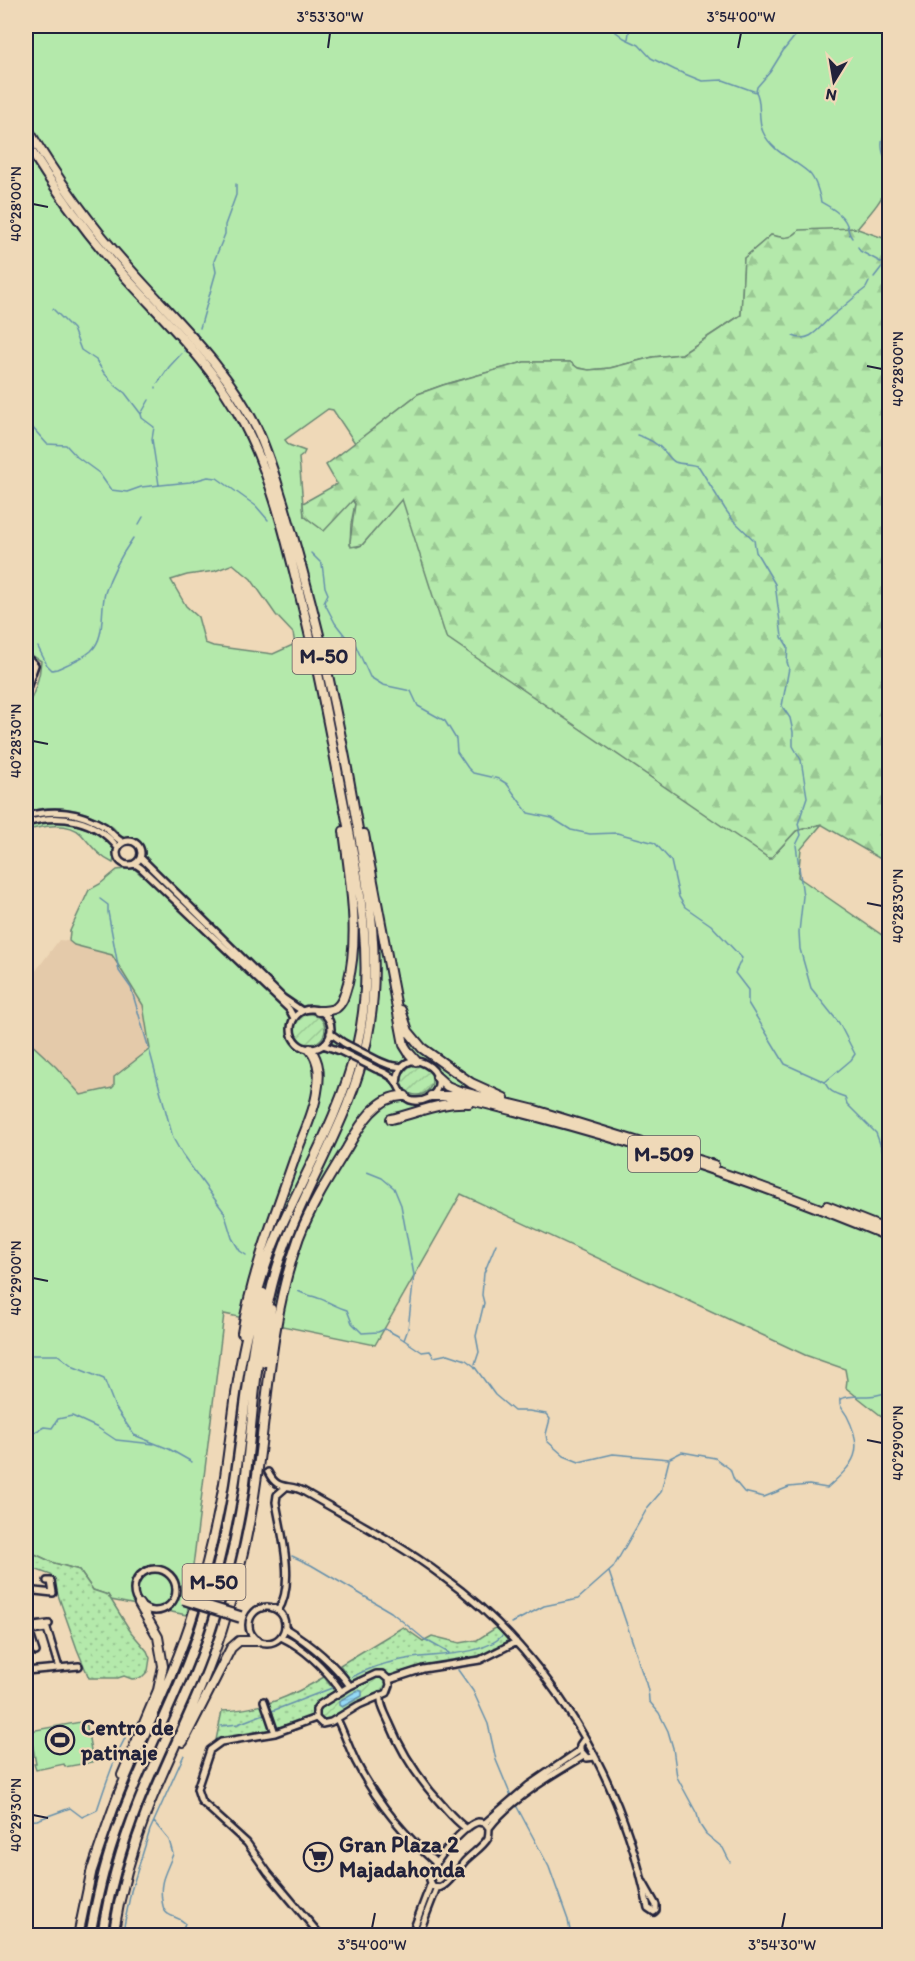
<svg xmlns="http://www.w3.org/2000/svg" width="915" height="1961" font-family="Itim,sans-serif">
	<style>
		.built { fill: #e4caaa }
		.grass { fill: #b4e9ab; stroke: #6b8673; stroke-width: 1.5; fill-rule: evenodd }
		.forest { fill: url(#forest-firs); stroke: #6b8673; stroke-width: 1.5 }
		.park { fill: url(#park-dots); stroke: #6b8673; stroke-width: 1.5 }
		.garden { fill: url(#garden-furrows); stroke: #6b8673; stroke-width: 1.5 }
		.water { fill: url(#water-rules); stroke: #6690ab; stroke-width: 1.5 }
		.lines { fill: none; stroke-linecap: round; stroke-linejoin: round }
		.stream { stroke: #6690ab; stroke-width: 1.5 }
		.minor-casing { stroke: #22223b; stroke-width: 10 }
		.highway-casing { stroke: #22223b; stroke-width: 12 }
		.minor { stroke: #efd9b8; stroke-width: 5 }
		.highway { stroke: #efd9b8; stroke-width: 8 }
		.minor-bridge-casing { stroke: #22223b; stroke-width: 10; stroke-linecap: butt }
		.minor-bridge { stroke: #efd9b8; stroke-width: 5 }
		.ticks { fill: none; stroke: #22223b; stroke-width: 2 }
		.labels { text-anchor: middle; stroke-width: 4.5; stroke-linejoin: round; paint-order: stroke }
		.shield { fill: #efd9b8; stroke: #605960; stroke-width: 1.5 }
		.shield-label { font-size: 21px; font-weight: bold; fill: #22223b }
		.poi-label { font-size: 22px; font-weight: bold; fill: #22223b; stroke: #efd9b8; text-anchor: start }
		.neatline { fill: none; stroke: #22223b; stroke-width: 2 }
		.ticks-label { font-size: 15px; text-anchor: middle; fill: #22223b }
	</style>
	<defs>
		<pattern id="forest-firs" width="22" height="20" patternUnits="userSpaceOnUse" patternTransform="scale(1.5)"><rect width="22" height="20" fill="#b4e9ab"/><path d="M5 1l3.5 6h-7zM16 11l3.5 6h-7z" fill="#9ac894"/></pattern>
		<pattern id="park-dots" width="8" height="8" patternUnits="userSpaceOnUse" patternTransform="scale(1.5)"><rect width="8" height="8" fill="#b4e9ab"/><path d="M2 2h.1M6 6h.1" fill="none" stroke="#9ac894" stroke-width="1.8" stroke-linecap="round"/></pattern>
		<pattern id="garden-furrows" width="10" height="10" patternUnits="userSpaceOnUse" patternTransform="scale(1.5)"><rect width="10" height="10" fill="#b4e9ab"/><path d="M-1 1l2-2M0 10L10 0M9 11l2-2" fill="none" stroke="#9ac894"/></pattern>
		<pattern id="water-rules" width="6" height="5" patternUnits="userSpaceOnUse" patternTransform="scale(1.5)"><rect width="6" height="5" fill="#94daf6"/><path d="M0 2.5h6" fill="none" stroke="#7fbbd4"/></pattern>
	</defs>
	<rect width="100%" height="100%" fill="#efd9b8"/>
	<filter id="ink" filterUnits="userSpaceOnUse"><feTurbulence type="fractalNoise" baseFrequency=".0167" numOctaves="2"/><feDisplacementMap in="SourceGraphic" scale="12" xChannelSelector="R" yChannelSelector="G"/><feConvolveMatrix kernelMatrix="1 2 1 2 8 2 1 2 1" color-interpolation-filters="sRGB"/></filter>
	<g filter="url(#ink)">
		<path class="built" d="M59,940L69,941L74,945L112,954L143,1005L150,1049L141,1055L114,1086L107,1090L81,1095L56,1067L26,1039V984Z"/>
		<path class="grass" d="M26,26H885L882,31L890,46V139L886,146C899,184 880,201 857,229L785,238L771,235L744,258L741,315L682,354L653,357L610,368L589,370L578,368L570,362H524L443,385L418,394L355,443L333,410L328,409L285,440L289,445L305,451L303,455L299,458L304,516L352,500L355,504L351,524L350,545L357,547L362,545L402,498L770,859L796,831L822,824L801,849L798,877L889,940V1422L846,1388L847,1380L845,1369L805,1355L461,1194L375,1345L224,1314L187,1615L111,1600L108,1595L93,1590L79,1570L54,1563L26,1550V1039L56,1067L81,1095L112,1088L114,1086V1077L150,1049L143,1005L112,955L74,945L69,941L70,931L89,890L100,884L117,870L134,868L141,875L152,865C150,863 147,861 146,858C144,854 145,849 142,845C136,837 128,841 121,836C117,833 115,828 111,826C84,808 56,803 26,812V708C34,695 40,677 41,661L26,652ZM233,564L251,579L276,615L293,633L295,644L273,654L213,646L205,643L198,617L186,606L171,580L187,575L215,571Z
			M54,821C75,822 123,836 113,863C98,856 92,846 81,834C69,821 41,826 26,831V827L45,822Z
			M86,1721L93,1762L65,1767L64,1764L36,1770L34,1764H36L30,1731Z"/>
		<path class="forest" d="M855,228L889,240V864L821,824L796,831L770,859L446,637L402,499L362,545L351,547L350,542L355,504L353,500L324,531L304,516L303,503L337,484L326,465L418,394L443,385L524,362H570L578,368L589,370L610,368L653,357L682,354L741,315L744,258L771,235C782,238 791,240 799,230Z"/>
		<path class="park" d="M26,1550L54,1563L79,1570L93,1590L108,1595L131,1632L147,1651L150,1658L148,1671L141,1678L132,1679L124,1676L118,1678H89L77,1649L51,1575L26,1566Z
			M403,1627L423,1641L432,1636L460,1643L477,1640L497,1627L507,1639V1642C482,1660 455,1660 426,1665C413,1668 401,1672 389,1676L383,1672L352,1682L340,1665Z
			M324,1677L335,1692L315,1705L312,1716L278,1728H270L269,1730L216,1740L222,1711C261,1710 292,1696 324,1677Z"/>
		<path class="garden" d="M295 1029a15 15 0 1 1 30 0a15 15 0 1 1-30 0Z
			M402 1080a15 15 0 1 1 30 0a15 15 0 1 1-30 0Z
			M377,1677H382C387,1681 389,1686 384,1692L330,1720L323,1721L319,1719L317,1712C326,1698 360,1683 377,1677Z"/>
		<path class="water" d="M358,1690L362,1691V1696L342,1707L339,1705V1701Z"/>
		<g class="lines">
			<path class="stream" d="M608,26L624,38L639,45L651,58L675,70L702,81L723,80L756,92C762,101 757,119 763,132C772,152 793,159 808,172C816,179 819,192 821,202C830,207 843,214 847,225C849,231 848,233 852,238
				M628,39L630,26
				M756,92L757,87L770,72L783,51L803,26
				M890,137L883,138C879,151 888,162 890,175
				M858,247L860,251L890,267
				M874,277L884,264L890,241
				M53,309L73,329L81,350L96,360L104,373L116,386L125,393L141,414
				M200,328L216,272L214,261L225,234V225L236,195V184
				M196,334L197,333
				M793,336C811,344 820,326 832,316C844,307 854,297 866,288L869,282
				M184,351L185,350
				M158,383L169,367L181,354
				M156,388V387
				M149,400L141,414L142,418L154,427L152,439L159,485
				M26,405L28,406L31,426L47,444L66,445L77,457L99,473L111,490L127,492L141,487L190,482L208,477L217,478L256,506L268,520
				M637,435C649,439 657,443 665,452C669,456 671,460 675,462C683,465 691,463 699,467L725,509L733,520L754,540L756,552L775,584L782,637L788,647L787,662L789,668L782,706L790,718L793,732V746L801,760L807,797L798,824L801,835L796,845L803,896L799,932L800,949L811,988L839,1023L855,1054L851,1060L825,1082
				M139,524L143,517
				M311,553L322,564L325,587L328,594L324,602L335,623L349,641L355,644L370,677L383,685L411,691L418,706L445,721L456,739L457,752L468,768L473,773L499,779L507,784L528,813L552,818L571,830L590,834L617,833L655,843L671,861L679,897L685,907L711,925L742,958L735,973L748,990V1003L785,1064L825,1082C828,1092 837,1094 845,1097L847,1104L876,1133L886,1160L890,1161
				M38,647L47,665L52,670L57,669C68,664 82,659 91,651C106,637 100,612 105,593C111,574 122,554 133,538
				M100,899L108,905V912L119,971L131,988L151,1056L173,1138L182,1154L224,1212L232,1238L240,1251L246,1255
				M367,1172L382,1178L394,1188L401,1205L414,1275L408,1329L404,1340
				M298,1291C305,1295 310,1295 318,1298C328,1301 336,1307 347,1310L352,1323L362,1333L378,1332L385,1329L398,1336L422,1352L430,1351L434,1357L448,1354L466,1360L474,1366L495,1395L514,1411H529L546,1414L550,1419L546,1434L547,1441L564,1456L579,1462L613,1454L669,1459
				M26,1355H58L74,1367L104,1379L115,1407L134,1435L169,1449L192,1462
				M475,1364L479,1352L476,1336L484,1303L482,1295L484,1273L496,1244
				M26,1437L44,1427L52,1428L58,1419L72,1416L98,1428L116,1440L154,1444
				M670,1458L682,1452L715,1458L730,1469L734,1480L744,1492L764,1497L789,1487L809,1485L827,1488C855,1463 865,1451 847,1416C843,1409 839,1407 840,1399C857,1392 873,1401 890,1390
				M292,1556L311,1565L391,1612L424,1639L449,1653
				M609,1572L637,1655C640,1674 649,1681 649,1701L659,1713L668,1731L673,1748L677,1777L697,1814L700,1825L706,1834L723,1848L730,1862
				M512,1623L544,1606L578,1599L613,1568L648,1507L661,1492L669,1460
				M458,1670L473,1691L488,1724L496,1760L511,1796
				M352,1677C367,1669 385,1663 401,1660C431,1653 479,1658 502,1636
				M272,1711L332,1688
				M221,1726L238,1724L264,1714
				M517,1807L549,1867L568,1920L571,1936
				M26,1821L37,1820L70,1808L82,1817L97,1810C103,1793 123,1726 140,1722
				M154,1822L169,1840L173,1854C166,1873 159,1880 162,1901C163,1906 163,1911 168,1914C174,1918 179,1917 185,1923L183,1929L187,1936
				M122,1936L131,1891L150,1830L184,1755"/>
			<g class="minor-casing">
				<path id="minor" d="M26,677L31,661
					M26,691L35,665L31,661
					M26,816C54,809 79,811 105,827C111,832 116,839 123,842
					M26,823C59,813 96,819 118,848
					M117 853a12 12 0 1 1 24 0a12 12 0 1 1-24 0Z
					M141,858L283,998L302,1011
					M135,864L141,868L289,1009L294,1018
					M291 1029a20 20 0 1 1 40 0a20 20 0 1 1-40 0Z
					M330,1033L344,1043
					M323,1045L340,1051
					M379,1061L389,1065L402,1067
					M376,1069C382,1071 388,1074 393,1078C400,1085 400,1096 410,1100C416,1102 423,1101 429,1098C461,1074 399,1036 397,1084
					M268,1472C278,1492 287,1483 303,1491C349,1518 399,1543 442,1576C551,1655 622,1778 648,1908L654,1912L656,1910V1905L643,1882
					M134 1590a21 21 0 1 1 42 0a21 21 0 1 1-42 0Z
					M26,1590L53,1593L51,1581H47
					M249 1625a18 18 0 1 1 36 0a18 18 0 1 1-36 0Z
					M278,1611C296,1583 281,1533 276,1502L277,1495L285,1488
					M26,1627L49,1624
					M285,1628C311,1644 332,1661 350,1686
					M281,1637C306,1649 325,1668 341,1691
					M36,1652L29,1631L47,1629L59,1668
					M26,1671L79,1666
					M376,1674H382L389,1680L390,1685L387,1693L359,1705L331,1722L322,1724L316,1718V1709L319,1705L350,1686Z
					M389,1680L423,1669L480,1660L516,1642
					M381,1695C380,1705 385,1713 389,1722C402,1754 420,1781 444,1807C451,1815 458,1823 467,1829
					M264,1701L275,1733
					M316,1718L275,1733L221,1742L210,1750L197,1789L201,1801L247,1843L268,1873L321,1936
					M337,1719C344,1733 349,1748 356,1762C376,1801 403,1834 436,1863
					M585,1738L580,1745V1750L587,1758L595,1757
					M478,1822L485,1823L489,1828C489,1832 489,1834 488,1838C483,1847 471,1854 464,1862C458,1869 435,1907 429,1876C435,1861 463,1826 478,1822Z
					M485,1823L529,1785L580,1750
					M489,1828C511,1799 552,1775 584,1756
					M411,1936L431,1883
					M418,1936L437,1887"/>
			</g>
			<g class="highway-casing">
				<path id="highway" d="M26,126C56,177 90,225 129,268C175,320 226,366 257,429C268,452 275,477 283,502C296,546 308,590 319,635C332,692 344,749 354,807C368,884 383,963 367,1040C350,1127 293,1200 272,1286C255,1353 253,1422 244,1490C237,1535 227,1579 213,1623C194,1686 162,1743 138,1804C121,1847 109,1890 102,1936
					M26,143C54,188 85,231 120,271C164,320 214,365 244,424C275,483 290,556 306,620C320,678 331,737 342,795C358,877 377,963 357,1046C341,1113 305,1173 277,1236C265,1264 256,1296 249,1325C236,1377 232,1430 224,1483C217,1526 206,1569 194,1611C175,1674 144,1732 119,1793C109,1819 100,1846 91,1873
					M364,834L404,1045L409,1053L416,1061
					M401,1010L408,1031L422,1048L471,1083L504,1098
					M318,1011C324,1011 330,1011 336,1008C344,1002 345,992 348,983C360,933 350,881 344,831
					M437,1077L447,1086L459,1091L535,1110L714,1165
					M431,1096H453C602,1130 749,1178 890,1237
					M391,1119C417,1113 442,1101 469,1103
					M827,1206L890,1231
					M242,1333C252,1272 275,1215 295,1157C302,1136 314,1114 317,1092C320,1076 320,1062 310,1049
					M265,1362L271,1309
					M183,1742L231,1648L239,1641H257
					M122,1775L158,1690L163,1666L158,1637L139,1604
					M78,1936L92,1869
					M90,1936C96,1903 103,1870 114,1838C139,1763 180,1695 203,1619C216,1576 227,1531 234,1486C244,1422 249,1357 263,1293
					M113,1936C120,1892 132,1849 148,1808C172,1748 202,1692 222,1630C235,1588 246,1545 253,1502C268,1412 268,1323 299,1237C311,1206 330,1176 347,1148C359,1127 377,1094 405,1096"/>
			</g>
			<use href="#minor" class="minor"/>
			<use href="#highway" class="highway"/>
			<g class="minor-bridge-casing">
				<path id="minor-bridge" d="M344,1043L379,1061
					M340,1051L376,1069
					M184,1597L241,1615
					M183,1601L240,1619"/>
			</g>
			<use href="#minor-bridge" class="minor-bridge"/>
		</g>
	</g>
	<path class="ticks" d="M328,48L330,33M738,48L741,33M33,204L48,207M867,366L882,369M33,741L48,744M867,903L882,906M33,1278L48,1281M867,1440L882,1443M33,1815L48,1818M372,1928L375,1913M782,1928L785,1913"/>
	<defs>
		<g id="stadium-ring" transform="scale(1.5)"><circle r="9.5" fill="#efd9b8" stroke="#22223b" stroke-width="1.5"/><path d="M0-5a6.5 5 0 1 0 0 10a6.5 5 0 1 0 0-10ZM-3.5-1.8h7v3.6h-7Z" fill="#22223b"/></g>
		<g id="supermarket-ring" transform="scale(1.5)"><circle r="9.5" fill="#efd9b8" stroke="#22223b" stroke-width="1.5"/><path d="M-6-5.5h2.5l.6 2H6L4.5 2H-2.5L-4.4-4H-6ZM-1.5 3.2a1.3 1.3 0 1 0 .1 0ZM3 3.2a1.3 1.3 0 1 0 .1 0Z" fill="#22223b"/></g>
	</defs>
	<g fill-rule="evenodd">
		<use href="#stadium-ring" x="60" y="1740"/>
		<use href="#supermarket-ring" x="318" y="1857"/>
	</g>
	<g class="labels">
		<g class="shield">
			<rect x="292.5" y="638" width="63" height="36" rx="4.5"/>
			<rect x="628" y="1136" width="72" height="36" rx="4.5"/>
			<rect x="182.5" y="1564" width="63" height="36" rx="4.5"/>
		</g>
		<g class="shield-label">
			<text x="324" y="663">M-50</text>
			<text x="664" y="1161">M-509</text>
			<text x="214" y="1589">M-50</text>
		</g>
		<g class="poi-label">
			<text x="81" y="1735">Centro de<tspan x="81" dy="25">patinaje</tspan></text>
			<text x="339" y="1852">Gran Plaza 2<tspan x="339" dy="25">Majadahonda</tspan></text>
		</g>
	</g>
	<rect width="915" height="1961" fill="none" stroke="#efd9b8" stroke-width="66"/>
	<g transform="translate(834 81) rotate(191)" stroke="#efd9b8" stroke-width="4.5" paint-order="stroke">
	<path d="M0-4.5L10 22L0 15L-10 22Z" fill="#22223b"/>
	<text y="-9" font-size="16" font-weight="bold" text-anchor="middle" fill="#22223b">N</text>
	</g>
	<rect x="33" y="33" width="849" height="1895" class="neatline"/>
	<g class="ticks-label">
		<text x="330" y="22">3°53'30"W</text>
		<text x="741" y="22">3°54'00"W</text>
		<text transform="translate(16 204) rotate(-90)" y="5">40°28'00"N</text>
		<text transform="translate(898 369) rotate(-90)" y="5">40°28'00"N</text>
		<text transform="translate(16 741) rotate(-90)" y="5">40°28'30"N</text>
		<text transform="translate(898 906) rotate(-90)" y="5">40°28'30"N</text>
		<text transform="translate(16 1278) rotate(-90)" y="5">40°29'00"N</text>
		<text transform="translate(898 1443) rotate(-90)" y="5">40°29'00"N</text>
		<text transform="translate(16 1815) rotate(-90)" y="5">40°29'30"N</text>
		<text x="372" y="1950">3°54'00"W</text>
		<text x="782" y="1950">3°54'30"W</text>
	</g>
</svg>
